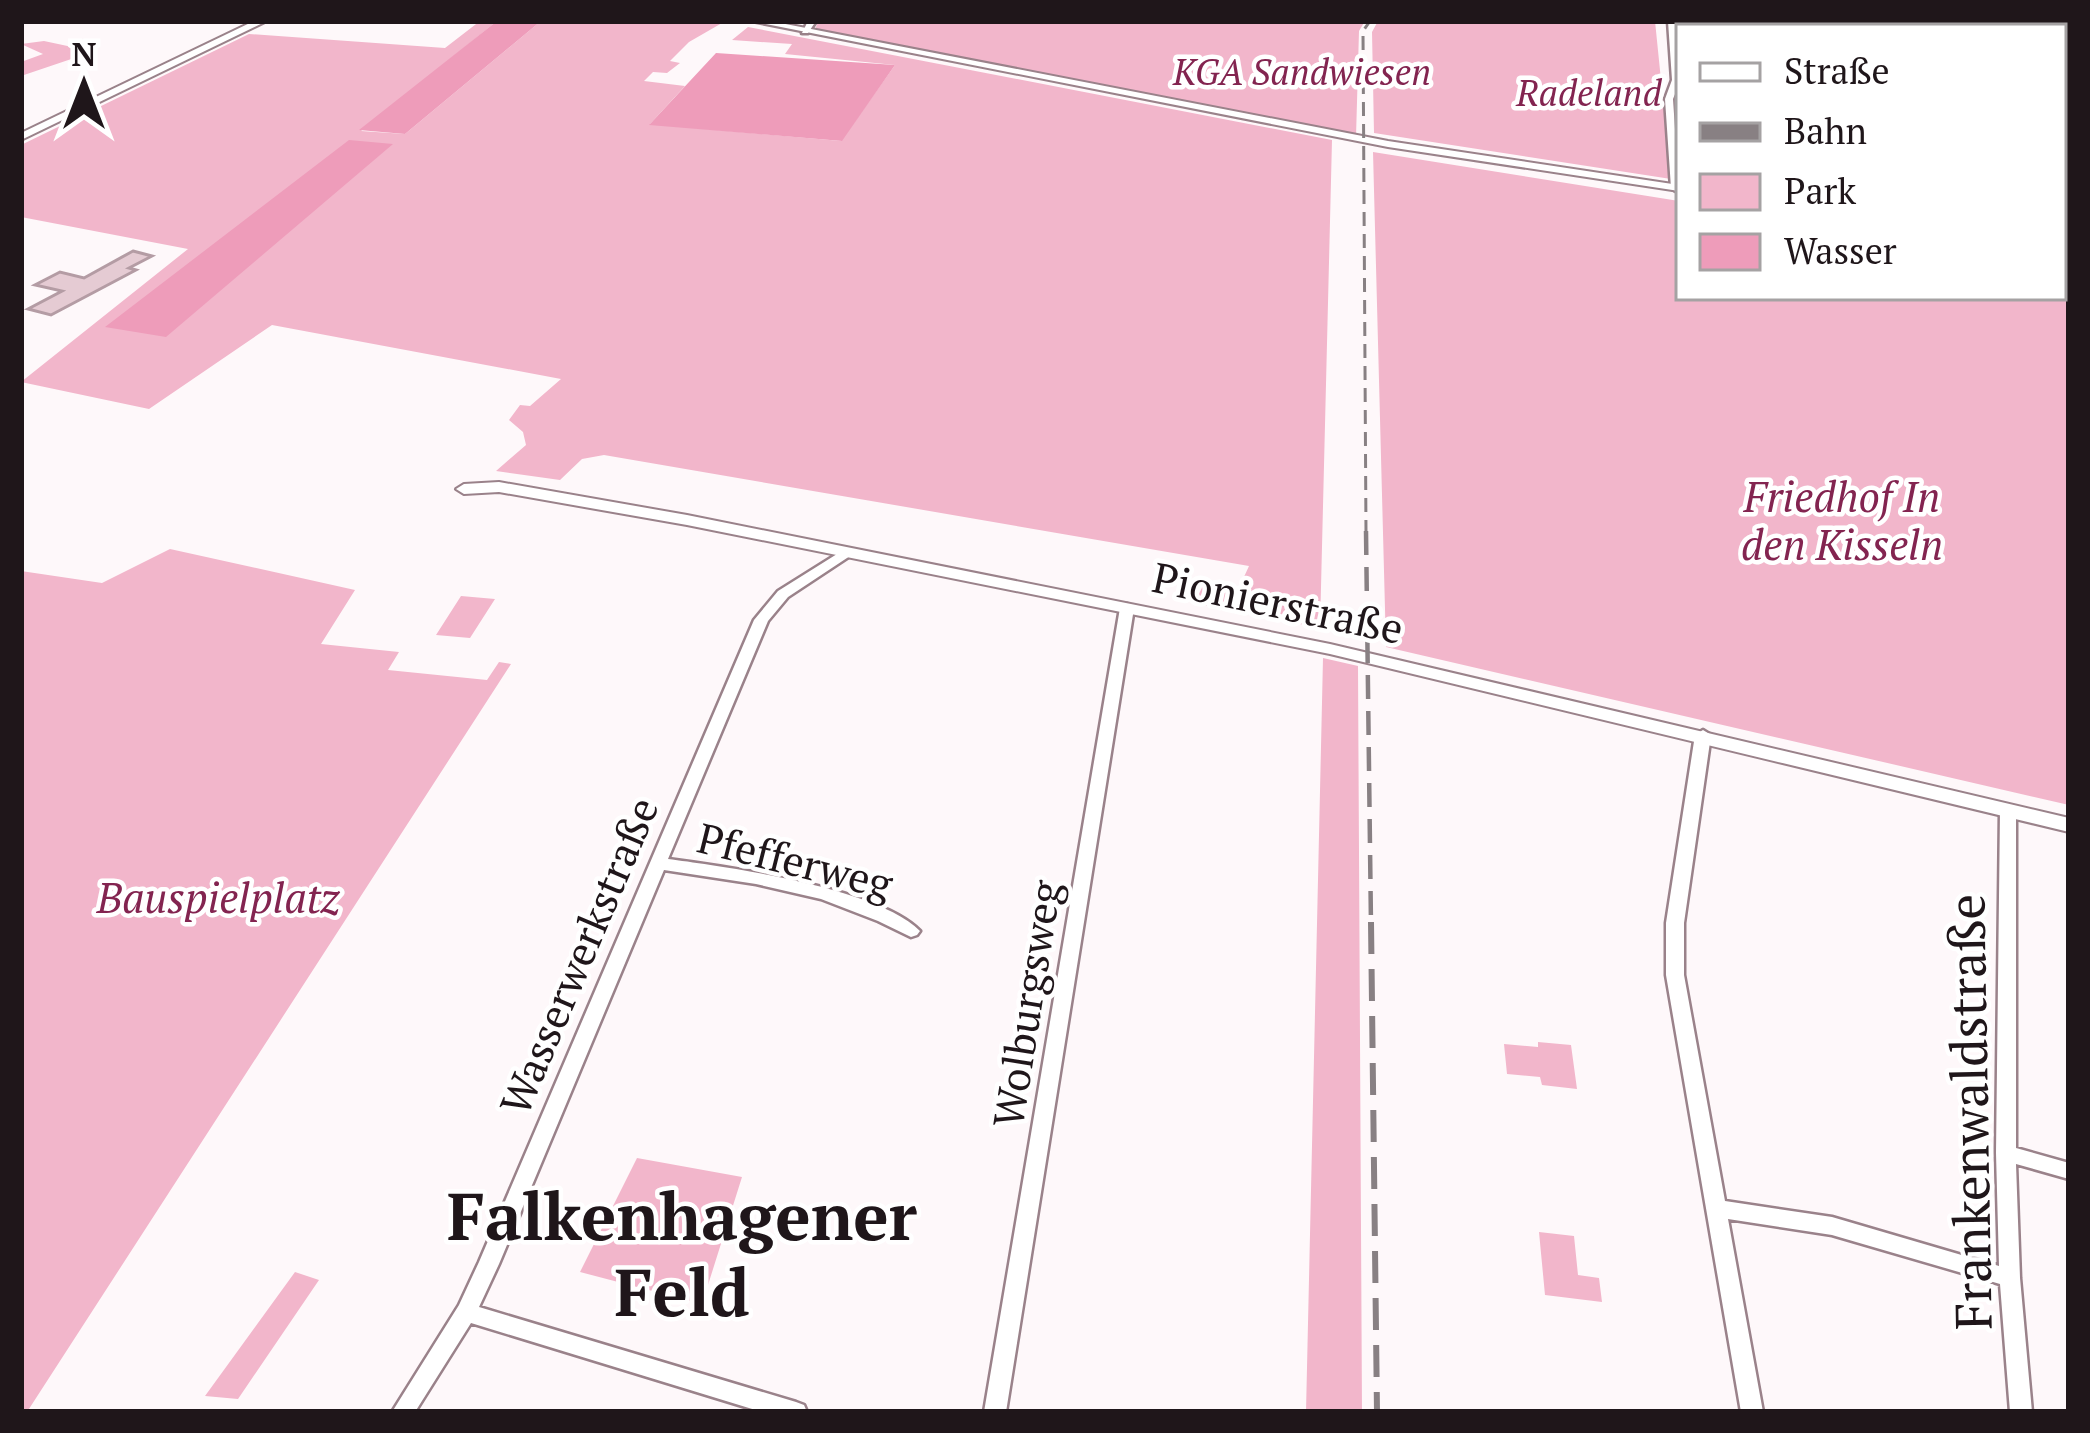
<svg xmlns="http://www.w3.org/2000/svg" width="2090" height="1433" font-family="'PT Serif',serif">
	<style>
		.green { fill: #f2b6cb }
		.water { fill: #ee9cba }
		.building { fill: #e5cbd3; stroke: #b49ca4; stroke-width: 3 }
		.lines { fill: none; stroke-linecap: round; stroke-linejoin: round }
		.minor-casing { stroke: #9a828a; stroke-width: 5 }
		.tertiary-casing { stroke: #9a828a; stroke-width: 4 }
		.minor { fill: #fff; fill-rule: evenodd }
		.tertiary { fill: #fff; fill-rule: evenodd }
		.rail-far2 { stroke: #888083; stroke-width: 3; stroke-dasharray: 14 8; stroke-linecap: butt }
		.rail-far1 { stroke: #888083; stroke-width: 4.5; stroke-dasharray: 24 12; stroke-linecap: butt }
		.rail { stroke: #888083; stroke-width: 6; stroke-dasharray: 32 15; stroke-linecap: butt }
		.labels { text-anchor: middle; stroke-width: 9; stroke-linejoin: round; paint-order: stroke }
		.far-park-label { font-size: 36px; font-style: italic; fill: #832450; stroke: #fff }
		.park-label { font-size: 42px; font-style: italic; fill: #832450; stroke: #fff }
		.street-label { font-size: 42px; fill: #1f161a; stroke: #fff }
		.near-street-label { font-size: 51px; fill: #1f161a; stroke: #fff }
		.near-district-label { font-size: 66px; font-weight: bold; fill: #1f161a; stroke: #fff }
	</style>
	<rect width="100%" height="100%" fill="#fef8fa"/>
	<path class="green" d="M480,21H497L361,131L405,134L541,21H713L722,23L689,42L670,61L680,63L667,73L653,72L644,81L685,86L650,124L841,141L895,65L785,54L792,44L732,40L748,27L1332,140L1320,628L1194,603L1203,586L1238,590L1249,566L604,455L582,459L560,480L496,471L526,445L523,432L509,420L520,405L530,406L561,379L272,325L149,409L21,382L188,249L21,217V145L249,34L445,48Z
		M818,21H1365L1359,31L1356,137L815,30Z
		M1378,21H1655L1671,179L1374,133L1372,32Z
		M1797,21H2069V30L1846,27Z
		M44,41L91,51L92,52L21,76V62L43,54L21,44Z
		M1373,152L1679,201V297H2063V262L2069,263V805L1386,647Z
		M170,549L355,590L321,644L399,652L388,670L487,680L499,662L511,664L27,1412H21V571L102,583Z
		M461,596L495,599L470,638L436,635Z
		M1323,658L1358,666L1362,1412H1306Z
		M1538,1042L1571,1045L1577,1089L1542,1085L1540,1077L1507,1074L1504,1044L1538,1047Z
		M637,1158L742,1177L702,1304L580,1272Z
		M1539,1232L1574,1236L1578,1275L1599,1278L1602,1302L1545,1295Z
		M295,1272L319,1280L238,1399L205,1396Z"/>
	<path class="water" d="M497,21H541L405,134L359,130Z
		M716,53L895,65L842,141L649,125Z
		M349,140L393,144L166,337L105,327Z"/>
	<path class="building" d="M133,251L152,256L129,268L136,270L51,315L28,309L62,291L35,285L60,272L84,278Z"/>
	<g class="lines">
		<g class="minor-casing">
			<path id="minor" d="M808,21H816L808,33H802Z
				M1668,21H1676L1679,84L1673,99L1679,190L1676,191L1671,188L1665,99L1672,80Z
				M1775,21H1796L1825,27H1804Z
				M2063,35L2069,38V45L2063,42Z
				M2063,139L2069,140V146L2063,145Z
				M2063,205L2069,210V220L2063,215Z
				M845,549L852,553L850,556L788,597L768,621L668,859C729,867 878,888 920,931L917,935L911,937L878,921L821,899L756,884L664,870L499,1264L479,1307L796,1402L804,1405L807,1412H762L471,1323L415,1412H392L459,1305L479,1262L754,620L778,591Z
				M1127,604L1134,608L1006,1412H984L1120,608Z
				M1703,730L1711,735L1684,923V975L1725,1201L1832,1217L1999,1266L1996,1153L2000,811L2008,806L2016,811V1148L2069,1163V1179L2016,1164L2020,1278L2032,1412H2010L2000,1284L1832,1235L1728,1219L1763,1412H1741L1666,975V923L1695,735Z"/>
		</g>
		<g class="tertiary-casing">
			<path id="tertiary" d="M254,21H267L21,140V133Z
				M750,21H770L1388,141L1679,185V191L1388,147Z
				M2063,238L2069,239V247L2063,246Z
				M499,482L687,515L1330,644L2069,818V832L1330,654L687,525L499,492L464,494L456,489L464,484Z"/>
		</g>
		<use href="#minor" class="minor"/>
		<use href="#tertiary" class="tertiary"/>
		<path class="rail-far2" d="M1366,534L1363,31L1370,21"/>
		<path class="rail-far1" d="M1366,531L1371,925"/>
		<path class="rail" d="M1371,922L1377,1412"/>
	</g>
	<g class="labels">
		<g class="far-park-label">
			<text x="1302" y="85">KGA Sandwiesen</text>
			<text x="1589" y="106">Radeland</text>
		</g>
		<g class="park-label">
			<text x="1842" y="512">Friedhof In<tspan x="1842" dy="48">den Kisseln</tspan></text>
			<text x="218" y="913">Bauspielplatz</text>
		</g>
		<g class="street-label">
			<text transform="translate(1278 603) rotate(12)" y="15">Pionierstraße</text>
			<text transform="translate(795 861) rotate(14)" y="15">Pfefferweg</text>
			<text transform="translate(579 956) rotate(-67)" y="15">Wasserwerkstraße</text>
			<text transform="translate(1027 1004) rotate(-81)" y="15">Wolburgsweg</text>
		</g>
		<g class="near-street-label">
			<text transform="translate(1970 1112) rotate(-91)" y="18">Frankenwaldstraße</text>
		</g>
		<g class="near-district-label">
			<text x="682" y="1240">Falkenhagener<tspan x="682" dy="76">Feld</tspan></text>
		</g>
	</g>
	<rect width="2090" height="1433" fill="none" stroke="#1f161a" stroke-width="48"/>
	<rect x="1676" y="24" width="390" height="276" fill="#ffffff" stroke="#a5a2a3" stroke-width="3"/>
	<rect x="1700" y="63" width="60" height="18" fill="#ffffff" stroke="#a5a2a3" stroke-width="3"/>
	<text x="1784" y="84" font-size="36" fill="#1f161a">Straße</text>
	<rect x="1700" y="123" width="60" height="18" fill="#888083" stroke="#a5a2a3" stroke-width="3"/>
	<text x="1784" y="144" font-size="36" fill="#1f161a">Bahn</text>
	<rect x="1700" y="174" width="60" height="36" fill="#f2b6cb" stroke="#a5a2a3" stroke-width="3"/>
	<text x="1784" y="204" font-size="36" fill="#1f161a">Park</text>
	<rect x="1700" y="234" width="60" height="36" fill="#ee9cba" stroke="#a5a2a3" stroke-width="3"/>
	<text x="1784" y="264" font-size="36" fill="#1f161a">Wasser</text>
	<g transform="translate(84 84)" stroke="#ffffff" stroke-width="9" paint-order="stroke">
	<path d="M0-9L21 45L0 30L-21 45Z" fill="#1f161a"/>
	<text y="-18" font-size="33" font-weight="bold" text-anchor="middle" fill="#1f161a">N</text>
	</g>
</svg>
